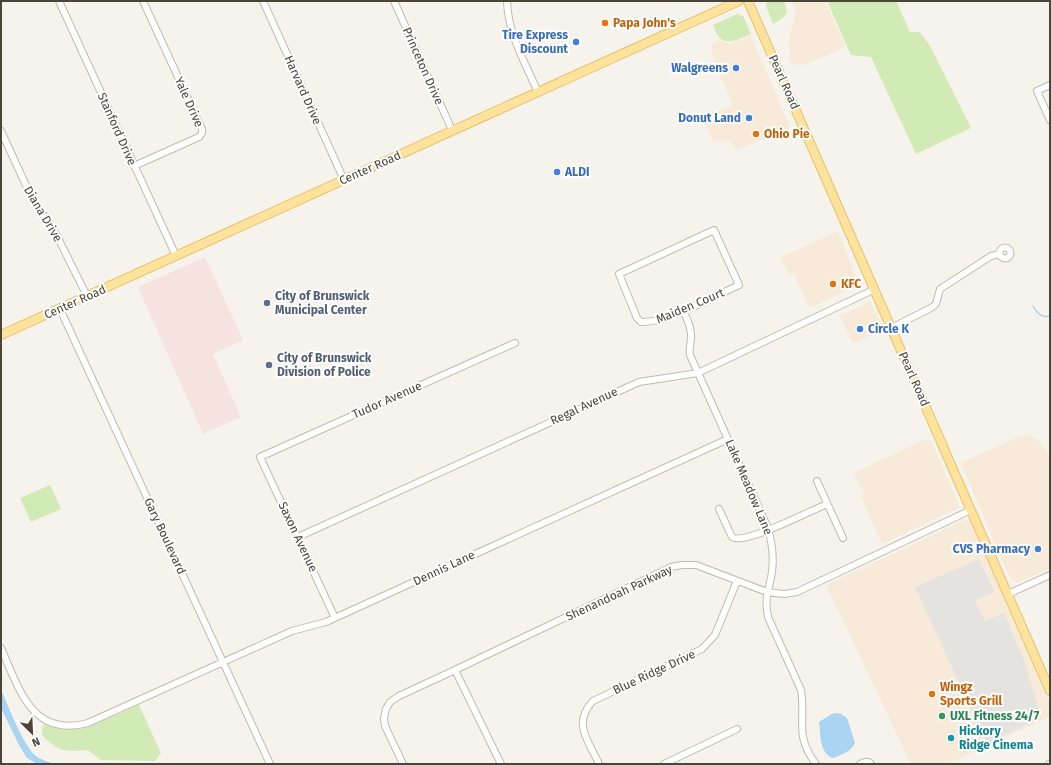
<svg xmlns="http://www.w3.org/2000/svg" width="1051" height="765" font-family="'Fira Sans',sans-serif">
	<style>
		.commercial { fill: #f7ead8 }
		.medical { fill: #f6e3e0 }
		.green { fill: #d2eab5 }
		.parking { fill: #e5e3e0 }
		.water { fill: #a9d4f2 }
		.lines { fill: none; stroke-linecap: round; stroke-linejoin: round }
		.stream { stroke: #a9d4f2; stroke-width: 1.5 }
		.minor-casing { stroke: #c2bbae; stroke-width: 8 }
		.major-casing { stroke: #e6c16a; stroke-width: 10 }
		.minor { stroke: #fff; stroke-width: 6 }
		.major { stroke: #ffe39c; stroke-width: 8 }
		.food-dot { fill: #e8710a; stroke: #fff; stroke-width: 1.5 }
		.shop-dot { fill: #3f7fe0; stroke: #fff; stroke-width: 1.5 }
		.service-dot { fill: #5c6f8a; stroke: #fff; stroke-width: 1.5 }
		.leisure-dot { fill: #2e9e5b; stroke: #fff; stroke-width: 1.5 }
		.culture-dot { fill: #0f9aa8; stroke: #fff; stroke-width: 1.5 }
		.labels { text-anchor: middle; stroke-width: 4; stroke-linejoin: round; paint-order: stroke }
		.food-label { font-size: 12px; font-weight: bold; fill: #c56008; stroke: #fff; text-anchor: start }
		.shop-label { font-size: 12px; font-weight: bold; fill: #366cbe; stroke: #fff; text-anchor: end }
		.street-label { font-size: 12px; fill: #4b4439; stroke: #fff }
		.service-label { font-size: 12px; font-weight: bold; fill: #4e5e75; stroke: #fff; text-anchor: start }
		.leisure-label { font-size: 12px; font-weight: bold; fill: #27864d; stroke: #fff; text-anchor: start }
		.culture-label { font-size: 12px; font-weight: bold; fill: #0d838f; stroke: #fff; text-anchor: start }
	</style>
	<rect width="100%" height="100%" fill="#f6f3ec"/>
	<path class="commercial" d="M791,1H825L844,42L845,46L843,48L807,64L792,65L788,57L791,55L788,43L796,10Z
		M751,36L790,127L736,151L730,140L713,141L703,118L733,105L714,60L711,45L719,40L730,44Z
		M838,231L859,285L809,308L794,274L789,276L781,257Z
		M870,301L884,330L854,343L851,340L840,316Z
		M1026,435L1038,439L1050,457V568L1017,583L1012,580L1003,563L961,463L1015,438Z
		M926,439L931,441L960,507L882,544L861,497L864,494L855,476V472Z
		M969,518L1050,705V717L947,764H911L826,585Z"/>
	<path class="medical" d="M205,257L243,340L213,354L241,417L203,434L138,287Z"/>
	<path class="green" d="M766,1H784L787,12L784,17L773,24L766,6Z
		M827,1H896L910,32H920L930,46L971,128L916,154L871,57L851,55Z
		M737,14L743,16L751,34C734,41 721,50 713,25Z
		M50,485L61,509L31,522L20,498Z
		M139,705L161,753L155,761L101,760L88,750C66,752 57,752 42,735L43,724C48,725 53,728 58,729C81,734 118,714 139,705Z"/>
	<path class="parking" d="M979,559L994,592L975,601L985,621L1004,613L1024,660L1041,718L987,744L915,587Z"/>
	<path class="water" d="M1,690C9,707 23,746 37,757C42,760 49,762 54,764H37L27,758L19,745L1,708Z
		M837,713L841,714L847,718L855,743C852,751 841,755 833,758C819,753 821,735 819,722L832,714Z"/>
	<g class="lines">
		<path class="stream" d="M1033,306C1037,313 1041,318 1050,316"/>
		<g class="minor-casing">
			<path id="minor" d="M59,1L176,256
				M263,1L344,180
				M394,1L452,130
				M507,1C508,34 525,63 538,92
				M1050,85L1037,91L1050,120
				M1,131L30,194L57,236L87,296
				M134,166L199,137L202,133V129L143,1
				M714,230L739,285C713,297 668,323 641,322L637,318L619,274Z
				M999.5 253a5.5 5.5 0 1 1 11 0a5.5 5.5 0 1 1-11 0Z
				M60,309L270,764
				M683,311C688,320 692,329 691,339C690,345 689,349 690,355L767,526C772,541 774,556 772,572C769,591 764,597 768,617L801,690C806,722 794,735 816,764
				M891,328L931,308L936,304L940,289L991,256L999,254
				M817,481L843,538
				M719,509L732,537C743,546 812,510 827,504
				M298,537L639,382L698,373L875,289
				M1008,594L1050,575
				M335,618L260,457L515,343
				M1,648C19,688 31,738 88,723L292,631L326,622L728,439
				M455,670L501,764
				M403,764L385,726L384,718L386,709L390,702L399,696L455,670L671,567L682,565H696L767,592L784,594L797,592L971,510
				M599,764C588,740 572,723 593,701L702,649L715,635L737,581
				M664,764L737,729
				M860,764L865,762H869L871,764
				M1049,764H1050"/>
		</g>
		<g class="major-casing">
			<path id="major" d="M748,1L1050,691
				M1,335L739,1"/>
		</g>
		<use href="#minor" class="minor"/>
		<use href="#major" class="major"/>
	</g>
	<g class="food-dot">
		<circle cx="605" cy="23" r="4"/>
		<circle cx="756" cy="134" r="4"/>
		<circle cx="833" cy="284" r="4"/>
		<circle cx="932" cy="694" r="4"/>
	</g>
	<g class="shop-dot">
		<circle cx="576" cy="42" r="4"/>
		<circle cx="736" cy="68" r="4"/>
		<circle cx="749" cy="118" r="4"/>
		<circle cx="557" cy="172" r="4"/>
		<circle cx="860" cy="329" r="4"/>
		<circle cx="1038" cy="549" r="4"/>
	</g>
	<g class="service-dot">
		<circle cx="267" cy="303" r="4"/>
		<circle cx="269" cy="365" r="4"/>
	</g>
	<circle class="leisure-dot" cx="942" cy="716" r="4"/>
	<circle class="culture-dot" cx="951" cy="738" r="4"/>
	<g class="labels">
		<g class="food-label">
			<text x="613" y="27">Papa John's</text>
			<text x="764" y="138">Ohio Pie</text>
			<text x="841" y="288">KFC</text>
			<text x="940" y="691">Wingz<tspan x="940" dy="14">Sports Grill</tspan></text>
		</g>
		<g class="shop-label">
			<text x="568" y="39">Tire Express<tspan x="568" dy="14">Discount</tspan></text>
			<text x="728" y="72">Walgreens</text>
			<text x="741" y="122">Donut Land</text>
			<text x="565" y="176" text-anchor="start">ALDI</text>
			<text x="868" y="333" text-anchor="start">Circle K</text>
			<text x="1030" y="553">CVS Pharmacy</text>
		</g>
		<g class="street-label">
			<text transform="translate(423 66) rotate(66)" y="4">Princeton Drive</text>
			<text transform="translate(784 82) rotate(66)" y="4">Pearl Road</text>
			<text transform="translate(303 90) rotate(66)" y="4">Harvard Drive</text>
			<text transform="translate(189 102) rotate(66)" y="4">Yale Drive</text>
			<text transform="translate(117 129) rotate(66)" y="4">Stanford Drive</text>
			<text transform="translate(370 168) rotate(-24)" y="4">Center Road</text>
			<text transform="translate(43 214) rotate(59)" y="4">Diana Drive</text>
			<text transform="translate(75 302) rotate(-24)" y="4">Center Road</text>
			<text transform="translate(690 306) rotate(-23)" y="4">Maiden Court</text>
			<text transform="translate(914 379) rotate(66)" y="4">Pearl Road</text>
			<text transform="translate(387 400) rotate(-24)" y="4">Tudor Avenue</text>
			<text transform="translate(584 406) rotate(-25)" y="4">Regal Avenue</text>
			<text transform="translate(749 487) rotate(67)" y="4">Lake Meadow Lane</text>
			<text transform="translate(165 536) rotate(65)" y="4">Gary Boulevard</text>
			<text transform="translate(298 537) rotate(65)" y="4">Saxon Avenue</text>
			<text transform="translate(444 568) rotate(-25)" y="4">Dennis Lane</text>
			<text transform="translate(619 593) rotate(-25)" y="4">Shenandoah Parkway</text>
			<text transform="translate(654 672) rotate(-25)" y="4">Blue Ridge Drive</text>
		</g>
		<g class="service-label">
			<text x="275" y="300">City of Brunswick<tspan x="275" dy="14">Municipal Center</tspan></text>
			<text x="277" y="362">City of Brunswick<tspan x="277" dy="14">Division of Police</tspan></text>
		</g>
		<g class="leisure-label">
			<text x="950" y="720">UXL Fitness 24/7</text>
		</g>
		<g class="culture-label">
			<text x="959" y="735">Hickory<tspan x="959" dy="14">Ridge Cinema</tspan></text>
		</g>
	</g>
	<rect width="1051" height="765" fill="none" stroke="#4b4439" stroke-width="4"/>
	<g transform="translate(32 733) rotate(156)" stroke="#ffffff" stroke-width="3" paint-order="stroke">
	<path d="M0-3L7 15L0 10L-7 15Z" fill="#4b4439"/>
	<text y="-6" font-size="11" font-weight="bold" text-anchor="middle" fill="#4b4439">N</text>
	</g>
</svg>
